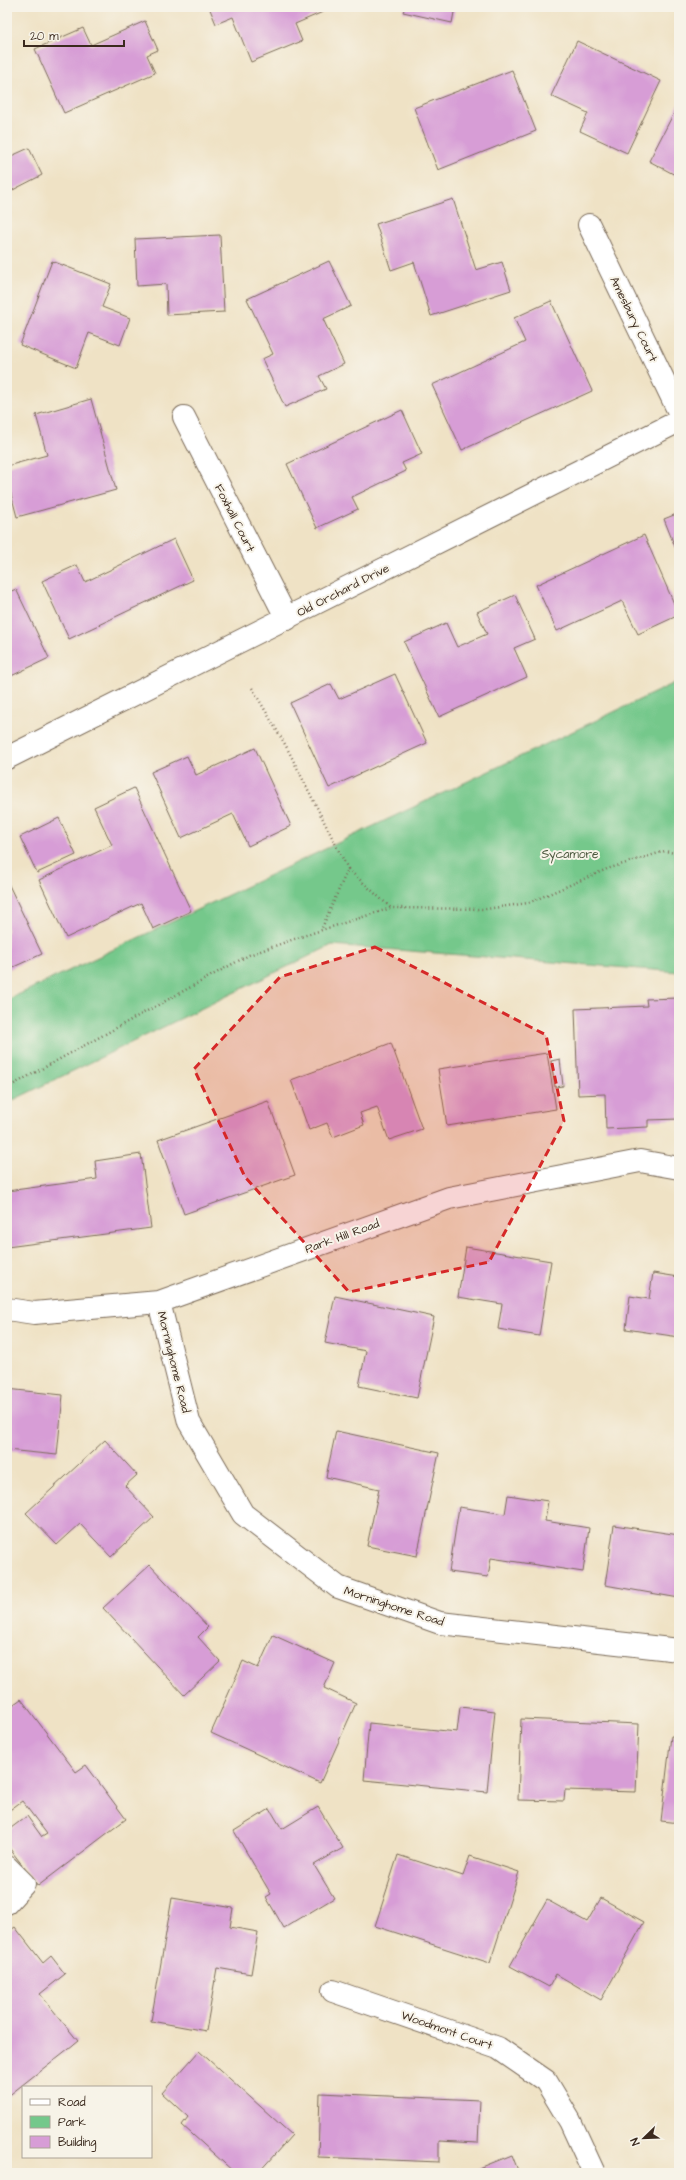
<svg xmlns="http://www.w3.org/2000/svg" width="686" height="2180" font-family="'Architects Daughter',sans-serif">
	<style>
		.green { fill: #74c88b; stroke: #587954 }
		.building { fill: #d79dd6 }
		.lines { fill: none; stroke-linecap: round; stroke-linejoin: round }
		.minor-casing { stroke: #7a6a58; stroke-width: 24 }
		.path { stroke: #7a6a58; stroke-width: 2.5; stroke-dasharray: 1 3; stroke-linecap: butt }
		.minor { stroke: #fff; stroke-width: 22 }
		.marked { fill: #d62828; fill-opacity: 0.2; stroke: #d62828; stroke-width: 3; stroke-dasharray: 8 5; stroke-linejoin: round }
		.labels { text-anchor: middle; stroke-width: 4; stroke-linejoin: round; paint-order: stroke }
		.street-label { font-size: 12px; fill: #3b2a1e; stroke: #f7f3e8 }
		.park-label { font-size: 12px; fill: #4c593f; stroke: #f7f3e8 }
	</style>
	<rect width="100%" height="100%" fill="#f7f3e8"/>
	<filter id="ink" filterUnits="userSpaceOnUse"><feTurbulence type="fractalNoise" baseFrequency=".025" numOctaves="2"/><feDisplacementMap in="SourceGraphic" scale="8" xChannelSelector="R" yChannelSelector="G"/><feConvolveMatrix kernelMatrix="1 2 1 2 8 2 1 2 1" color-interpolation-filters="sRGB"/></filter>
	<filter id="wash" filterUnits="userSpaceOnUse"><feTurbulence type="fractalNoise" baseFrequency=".012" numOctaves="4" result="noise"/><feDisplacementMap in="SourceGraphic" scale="16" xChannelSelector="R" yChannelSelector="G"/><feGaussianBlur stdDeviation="0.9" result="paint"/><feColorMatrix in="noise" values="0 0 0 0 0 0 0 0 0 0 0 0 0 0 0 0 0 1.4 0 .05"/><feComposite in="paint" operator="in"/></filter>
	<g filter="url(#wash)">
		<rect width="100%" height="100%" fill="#efe2c5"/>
		<path class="green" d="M679,681V972L332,945L7,1103V1000Z"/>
		<g id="blocks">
			<path class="building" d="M209,7H331L332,8L295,24L302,41L251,62L233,17L216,24Z
				M405,7H455L452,23L403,12Z
				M145,21L158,50L147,55L155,73L64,113L35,49L83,28L91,45Z
				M577,41L661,81L627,153L580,131L588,113L551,96Z
				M512,70L536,131L438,170L414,108Z
				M679,103V177L649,161Z
				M29,148L42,175L9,192L7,188V158Z
				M453,199L476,270L502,262L511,290L431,316L414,262L391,270L376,224Z
				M220,235L224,312L167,315L166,284L137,286L135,239Z
				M52,261L111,284L102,307L130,318L120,345L89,333L76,368L20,345Z
				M329,261L351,306L323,319L344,364L319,376L326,389L285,407L262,359L273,354L247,299Z
				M551,301L592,391L462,450L432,385L525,342L514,318Z
				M91,399L116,490L17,517L7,479V466L47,455L36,415Z
				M402,410L422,454L402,463L406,471L352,497L358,509L317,528L287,464Z
				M679,513V557L664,519Z
				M644,535L679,615L638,634L622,601L557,631L536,585Z
				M174,539L193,580L69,639L42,581L77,565L85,582Z
				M16,589L49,658L7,678V593Z
				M515,595L535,639L514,648L527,677L439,717L404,642L446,623L457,647L487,634L477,612Z
				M395,674L427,743L329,788L290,703L331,684L339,699Z
				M255,748L291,826L248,846L233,814L181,838L151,772L187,756L196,775Z
				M134,788L191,911L153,929L141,903L66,938L39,880L112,845L94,807Z
				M59,818L76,855L37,873L20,837Z
				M7,881L42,954L7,970Z
				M679,998V1119L648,1120V1127L606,1129L605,1094L578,1095L575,1009L647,1006L646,999Z
				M391,1043L422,1129L389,1140L377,1107L360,1113L364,1125L333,1137L327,1123L309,1130L291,1080Z
				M547,1053L556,1109L447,1126L438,1069Z
				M560,1059L563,1086L555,1087L551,1061Z
				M268,1101L295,1175L184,1214L158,1140Z
				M141,1154L151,1228L7,1247V1191L97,1179L95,1161Z
				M466,1247L551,1261L539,1336L498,1329L502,1304L458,1297Z
				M653,1273L679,1277V1337L626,1329L630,1296L649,1299Z
				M335,1296L434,1317L417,1398L359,1386L366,1351L325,1343Z
				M7,1389L63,1395L57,1455L7,1450Z
				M336,1431L439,1453L417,1556L367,1546L379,1489L326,1477Z
				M105,1440L137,1475L125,1486L154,1517L111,1557L80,1524L57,1545L26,1513Z
				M508,1495L548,1501L545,1521L589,1528L583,1572L491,1558L488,1577L449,1572L459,1507L505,1514Z
				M614,1525L679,1535V1598L605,1585Z
				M150,1565L208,1627L198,1637L220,1661L184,1695L103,1608Z
				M273,1635L335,1663L324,1688L356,1703L320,1783L211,1733L243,1661L258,1668Z
				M21,1699L76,1772L86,1765L126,1819L38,1886L7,1845V1831L27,1816L42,1837L47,1834L22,1801L7,1812V1709Z
				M460,1707L495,1711L487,1792L364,1780L369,1723L457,1732Z
				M521,1719L639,1724L636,1792L565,1790L564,1801L518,1800Z
				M671,1736H679V1823L661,1821Z
				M318,1807L343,1848L314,1865L334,1898L284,1928L266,1897L271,1894L234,1831L270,1809L282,1829Z
				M398,1855L463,1876L470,1856L519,1872L490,1963L375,1926Z
				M172,1898L233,1908L230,1927L258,1932L251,1974L217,1968L206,2031L151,2021Z
				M601,1898L644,1922L601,2000L556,1974L549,1987L510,1966L547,1900L587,1922Z
				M15,1927L43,1963L51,1956L65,1974L40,1994L78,2041L7,2097V1933Z
				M199,2051L292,2135L258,2173H235L182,2125L188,2117L162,2093Z
				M320,2093L480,2100L478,2143L439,2141V2162L318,2157Z
				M512,2155L519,2173H478L477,2169Z"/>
		</g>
	</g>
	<g filter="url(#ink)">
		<use href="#blocks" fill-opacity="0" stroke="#7a6a58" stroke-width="1"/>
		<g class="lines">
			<g class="minor-casing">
				<path id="minor" d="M589,225L679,412
					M184,417L287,619
					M7,758L679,421
					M159,1302L189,1422L243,1514L338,1587L440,1623L679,1650
					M7,1309L34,1313L159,1302L449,1198L640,1161L679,1168
					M7,1867L24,1884L7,1903
					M333,1991L498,2048L546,2081L570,2121L594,2173"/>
			</g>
			<path class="path" d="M252,688L286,746L348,869L321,930
				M348,869L391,908
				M7,1088L249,955L303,936L391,908L486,909L528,903L607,869L665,851L679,854"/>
			<use href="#minor" class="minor"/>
		</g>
	</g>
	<path class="marked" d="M375,947L546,1035L564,1121L489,1262L349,1292L245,1177L194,1069L280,977Z"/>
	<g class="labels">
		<g class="street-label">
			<text transform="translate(634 319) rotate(64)" y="4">Amesbury Court</text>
			<text transform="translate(235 518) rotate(63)" y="4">Foxhall Court</text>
			<text transform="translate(343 590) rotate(-27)" y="4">Old Orchard Drive</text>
			<text transform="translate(342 1236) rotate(-20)" y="4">Park Hill Road</text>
			<text transform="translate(174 1362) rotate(76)" y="4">Morninghome Road</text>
			<text transform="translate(394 1606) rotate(18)" y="4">Morninghome Road</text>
			<text transform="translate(447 2030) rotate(19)" y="4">Woodmont Court</text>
		</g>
		<g class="park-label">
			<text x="570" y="858">Sycamore</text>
		</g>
	</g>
	<rect width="686" height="2180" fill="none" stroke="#f7f3e8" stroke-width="24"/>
	<rect x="22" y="2086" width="130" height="72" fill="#f7f3e8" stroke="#aca397"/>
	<rect x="30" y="2099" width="20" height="6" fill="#ffffff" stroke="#aca397"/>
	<text x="58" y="2106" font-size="12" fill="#3b2a1e">Road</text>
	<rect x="30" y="2116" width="20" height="12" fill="#74c88b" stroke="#aca397"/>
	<text x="58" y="2126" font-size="12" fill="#3b2a1e">Park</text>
	<rect x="30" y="2136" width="20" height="12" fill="#d79dd6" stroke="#aca397"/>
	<text x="58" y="2146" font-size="12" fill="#3b2a1e">Building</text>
	<g transform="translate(644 2138) rotate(247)" stroke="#f7f3e8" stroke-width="3" paint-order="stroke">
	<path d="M0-3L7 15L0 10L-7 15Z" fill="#3b2a1e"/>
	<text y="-6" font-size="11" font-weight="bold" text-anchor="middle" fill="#3b2a1e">N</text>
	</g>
	<path d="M24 40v6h100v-6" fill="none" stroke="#3b2a1e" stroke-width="2"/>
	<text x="30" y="40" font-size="12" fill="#3b2a1e" stroke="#f7f3e8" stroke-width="3" paint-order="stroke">20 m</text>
</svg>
